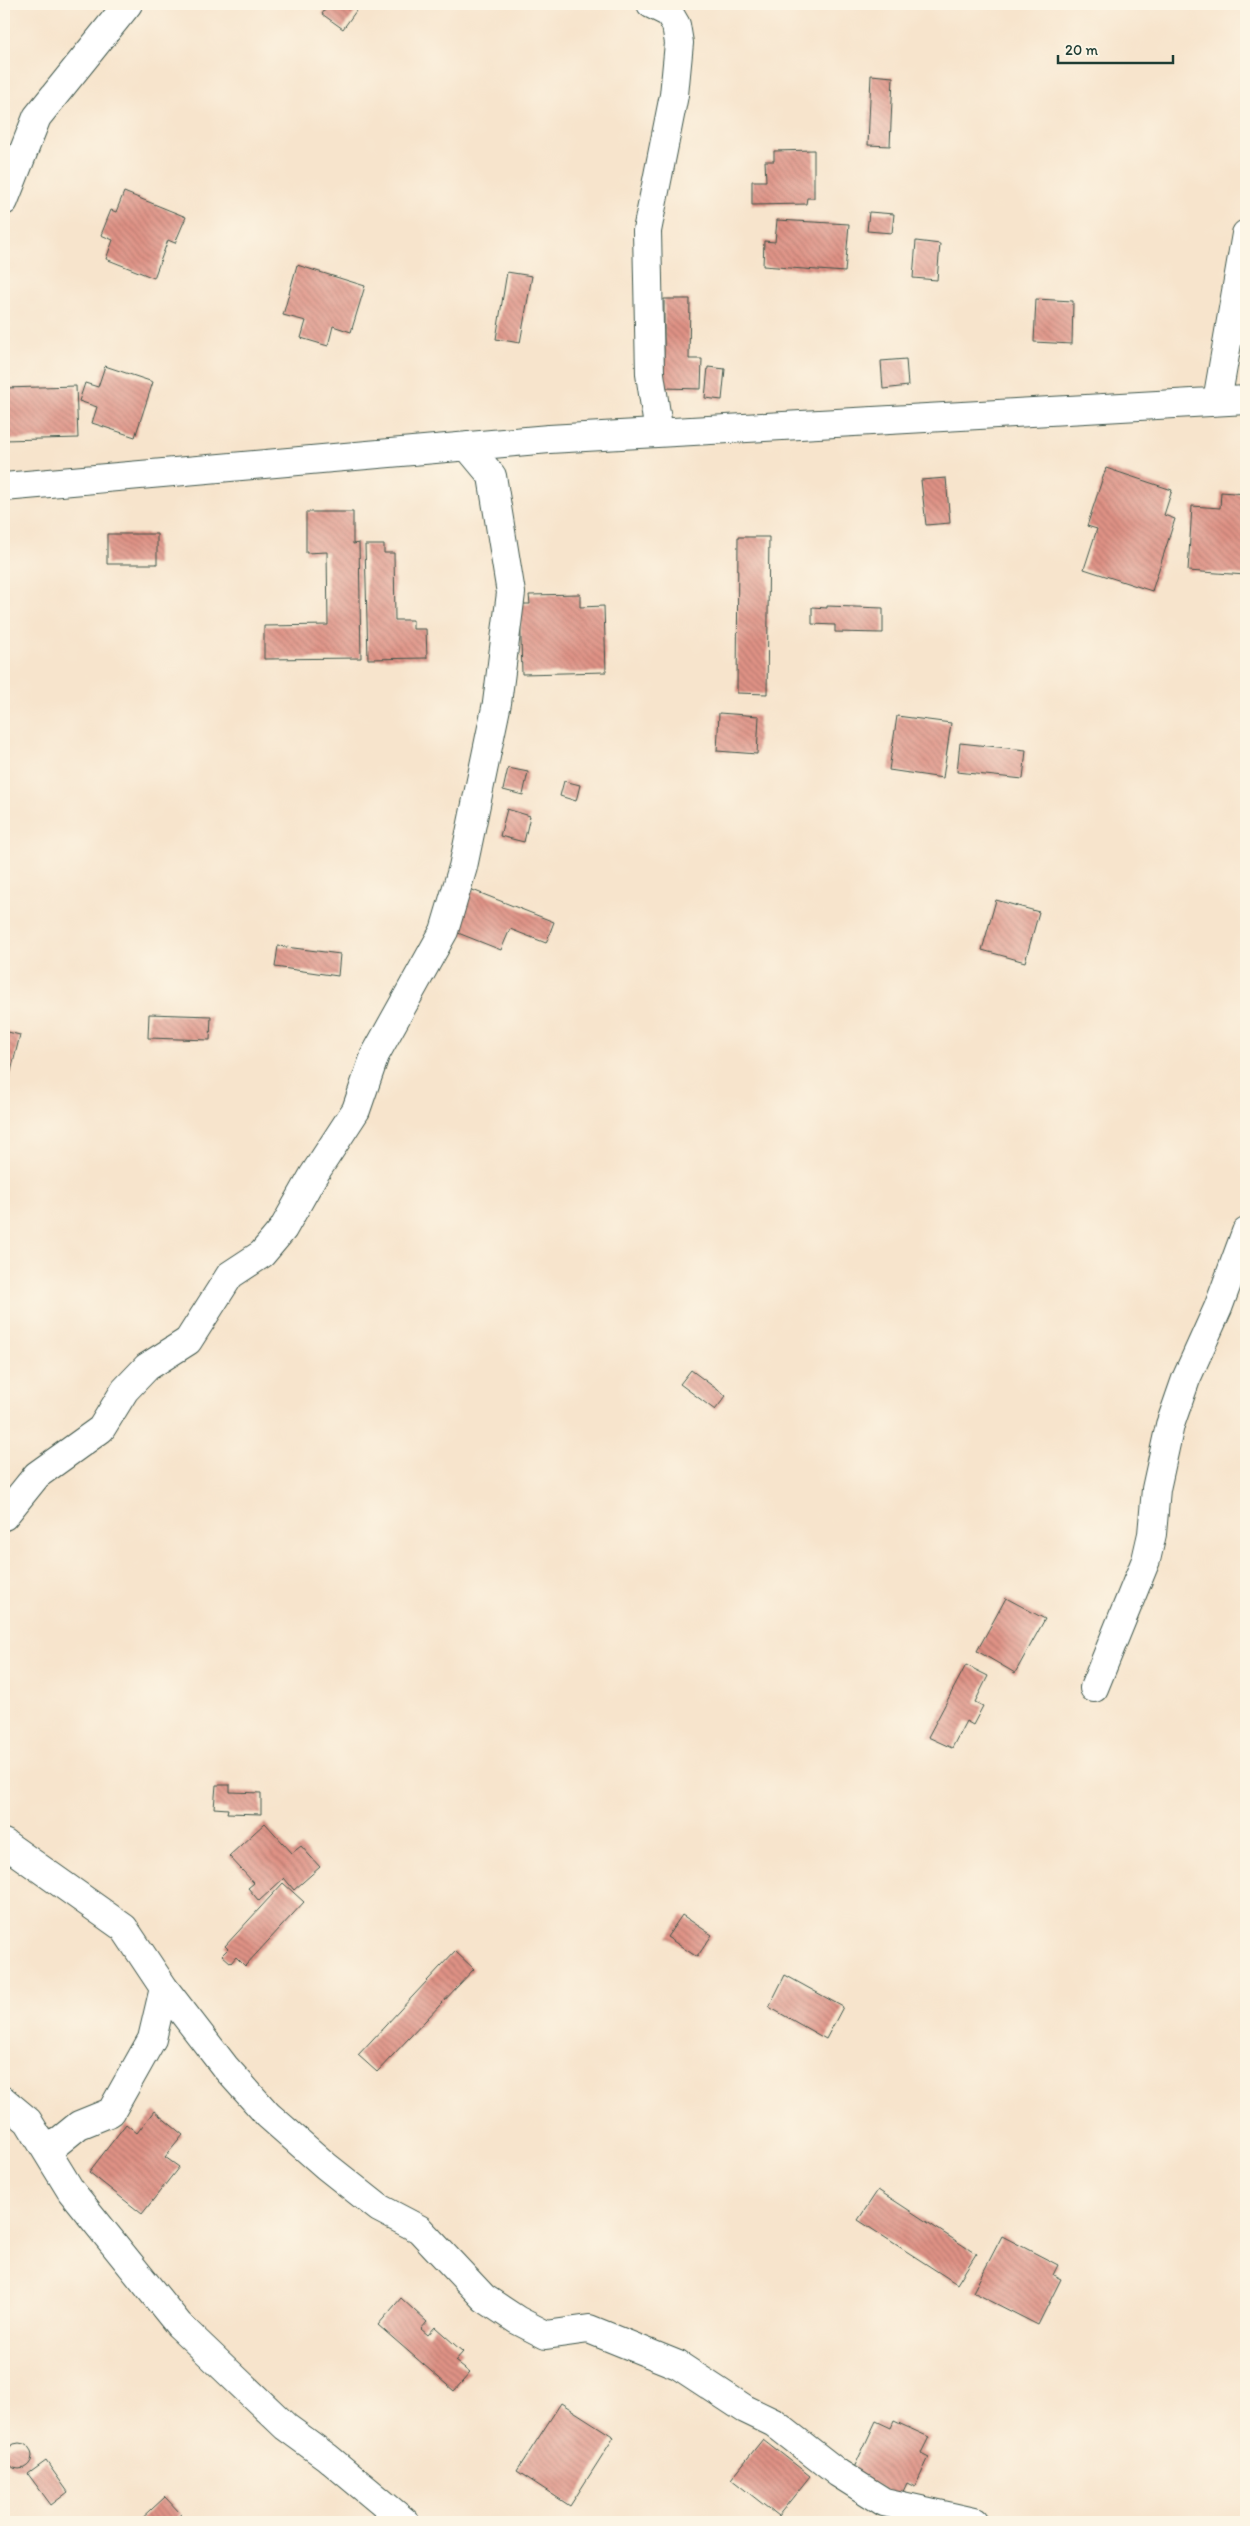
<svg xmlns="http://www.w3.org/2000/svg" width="1250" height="2526" font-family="Itim,sans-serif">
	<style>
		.building { fill: url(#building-back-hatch) }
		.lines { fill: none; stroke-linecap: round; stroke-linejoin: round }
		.minor-casing { stroke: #3f564b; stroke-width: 30 }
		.minor { stroke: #fff; stroke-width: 28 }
	</style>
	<defs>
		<pattern id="building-back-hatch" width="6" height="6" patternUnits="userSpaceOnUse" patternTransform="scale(1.25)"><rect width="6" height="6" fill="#df9285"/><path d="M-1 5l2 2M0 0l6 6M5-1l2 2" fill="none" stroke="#b4786e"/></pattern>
	</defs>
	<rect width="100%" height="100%" fill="#fcf5e5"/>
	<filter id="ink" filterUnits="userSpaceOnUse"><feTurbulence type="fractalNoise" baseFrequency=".02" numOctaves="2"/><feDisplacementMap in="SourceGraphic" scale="10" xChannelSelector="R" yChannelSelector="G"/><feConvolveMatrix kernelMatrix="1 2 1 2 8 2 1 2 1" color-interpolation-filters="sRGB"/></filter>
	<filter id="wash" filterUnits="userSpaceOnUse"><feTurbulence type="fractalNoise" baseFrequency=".0096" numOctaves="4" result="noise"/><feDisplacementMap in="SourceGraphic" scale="20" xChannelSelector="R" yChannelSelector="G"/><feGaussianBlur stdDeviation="1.12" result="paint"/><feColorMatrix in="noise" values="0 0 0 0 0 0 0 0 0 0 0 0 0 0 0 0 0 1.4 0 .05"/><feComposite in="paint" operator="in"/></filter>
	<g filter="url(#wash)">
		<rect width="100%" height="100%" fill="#f7e4cc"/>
		<g id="blocks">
			<path class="building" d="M329,4H361L343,29L322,14Z
				M871,75L893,77L890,146L868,145Z
				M814,150V198H807L806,204L752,205V181H766L765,161H774V151Z
				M124,192L186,217L175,243L168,240L154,278L106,259L113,240L101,235L111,210L116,212Z
				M869,212L894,214L892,233L867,231Z
				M777,220L849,224L845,272L763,266L764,241L775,242Z
				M916,241L940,244L937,280L913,278Z
				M297,265L365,286L351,332L333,326L328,346L301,338L306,321L283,315Z
				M507,272L532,276L520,343L496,339Z
				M664,299H690L689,359H702L701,389L664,388Z
				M1036,299L1073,301L1072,344L1034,342Z
				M906,359L908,386L883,389L881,361Z
				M105,366L153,382L135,437L92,423L97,407L79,401L85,383L98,387Z
				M708,367L725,369L722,400L705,398Z
				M76,386L78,438L4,440V388Z
				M1106,468L1172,490L1164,515L1175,519L1152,591L1084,569L1097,529L1087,526Z
				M946,478L950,523L926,525L921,480Z
				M1221,492L1246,494V575L1188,571L1192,506L1220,508Z
				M306,512H353V544L359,543L361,658L264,659V626L328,625L327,552L306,553Z
				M107,534H157V564H107Z
				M738,537H769L767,694L737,693Z
				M365,545H384V553H394L395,620H413V629H426L427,658L368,659Z
				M580,594V607L604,606L606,672L522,674L520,604H530L529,595Z
				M827,606L883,608V633L835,632V625L812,624V607L827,608Z
				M719,713L759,716L757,754L717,751Z
				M897,716L951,723L943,778L889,770Z
				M960,743L1026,750L1023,779L957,772Z
				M508,768L528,772L523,795L503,790Z
				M564,781L580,785L576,801L560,796Z
				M507,809L530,816L524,842L500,836Z
				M470,889L554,922L546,943L510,929L501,950L453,931Z
				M996,900L1039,912L1025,962L982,950Z
				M278,946L340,954L338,976L275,967Z
				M149,1014L211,1016L210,1040L148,1038Z
				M4,1031L20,1035L4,1099Z
				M691,1370L726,1396L715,1410L680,1384Z
				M1006,1598L1045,1619L1015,1673L977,1651Z
				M966,1665L988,1676L975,1702L983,1706L973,1725L966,1721L952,1748L928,1737Z
				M216,1785H230V1792L261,1793V1814L227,1813L228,1809L214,1808Z
				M265,1823L292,1853L301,1846L320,1867L294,1890L284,1878L259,1901L248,1888L254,1883L229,1856Z
				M283,1883L304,1902L245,1966L236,1957L231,1963L222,1955L228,1949L225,1946Z
				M682,1915L712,1935L697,1957L667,1937Z
				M455,1951L474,1969L377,2072L358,2055Z
				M785,1975L843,2007L826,2039L769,2007Z
				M154,2111L183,2135L165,2157L179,2167L142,2214L89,2172L126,2124L137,2133Z
				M878,2190L976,2254L957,2284L858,2220Z
				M1002,2236L1058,2265L1053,2275L1061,2279L1038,2325L973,2292Z
				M401,2298L427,2322L421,2329L428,2335L435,2327L463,2352L455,2361L470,2373L454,2391L378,2325Z
				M561,2403L614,2437L570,2506L517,2471Z
				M876,2421L891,2428L894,2421L929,2437L921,2453L929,2457L915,2487L907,2483L901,2496L851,2474Z
				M763,2439L810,2476L778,2516L731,2479Z
				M6 2456a13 13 0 1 1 26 0a13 13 0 1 1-26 0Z
				M46,2461L68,2492L51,2505L28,2474Z
				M165,2497L181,2514L172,2522H138Z"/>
		</g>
	</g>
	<g filter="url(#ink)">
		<use href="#blocks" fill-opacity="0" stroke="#3f564b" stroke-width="1"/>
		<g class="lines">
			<g class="minor-casing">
				<path id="minor" d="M651,4L669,13L676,25L679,43L674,95L647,231L650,374L659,433
					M4,201L37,117L128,4
					M1217,401L1246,234
					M4,487L549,439L1246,400
					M4,1516L37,1475L101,1429L125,1390L147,1367L188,1341L230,1275L262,1254L283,1229L313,1176L356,1110L375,1055L444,931L463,867L497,703L511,593L492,476L467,446
					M1094,1688L1146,1560L1152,1534L1156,1489L1170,1425L1186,1379L1218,1308L1246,1232
					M4,1843L124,1928L164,1988L225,2067L268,2115L326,2166L379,2208L419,2229L484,2298L517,2320L546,2335L589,2329L678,2365L745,2409L774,2423L838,2473L884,2502L974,2522
					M4,2101L28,2121L71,2191L179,2325L286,2427L327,2457L405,2522
					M47,2151L79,2125L111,2112L152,2039L164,1988"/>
			</g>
			<use href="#minor" class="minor"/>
		</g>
	</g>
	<rect width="1250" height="2526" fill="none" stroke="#fcf5e5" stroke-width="20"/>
	<path d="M1058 55v8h115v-8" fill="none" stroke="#1f3d34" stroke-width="2.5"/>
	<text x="1065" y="55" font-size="15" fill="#1f3d34" stroke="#fcf5e5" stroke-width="4" paint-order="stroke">20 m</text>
</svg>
